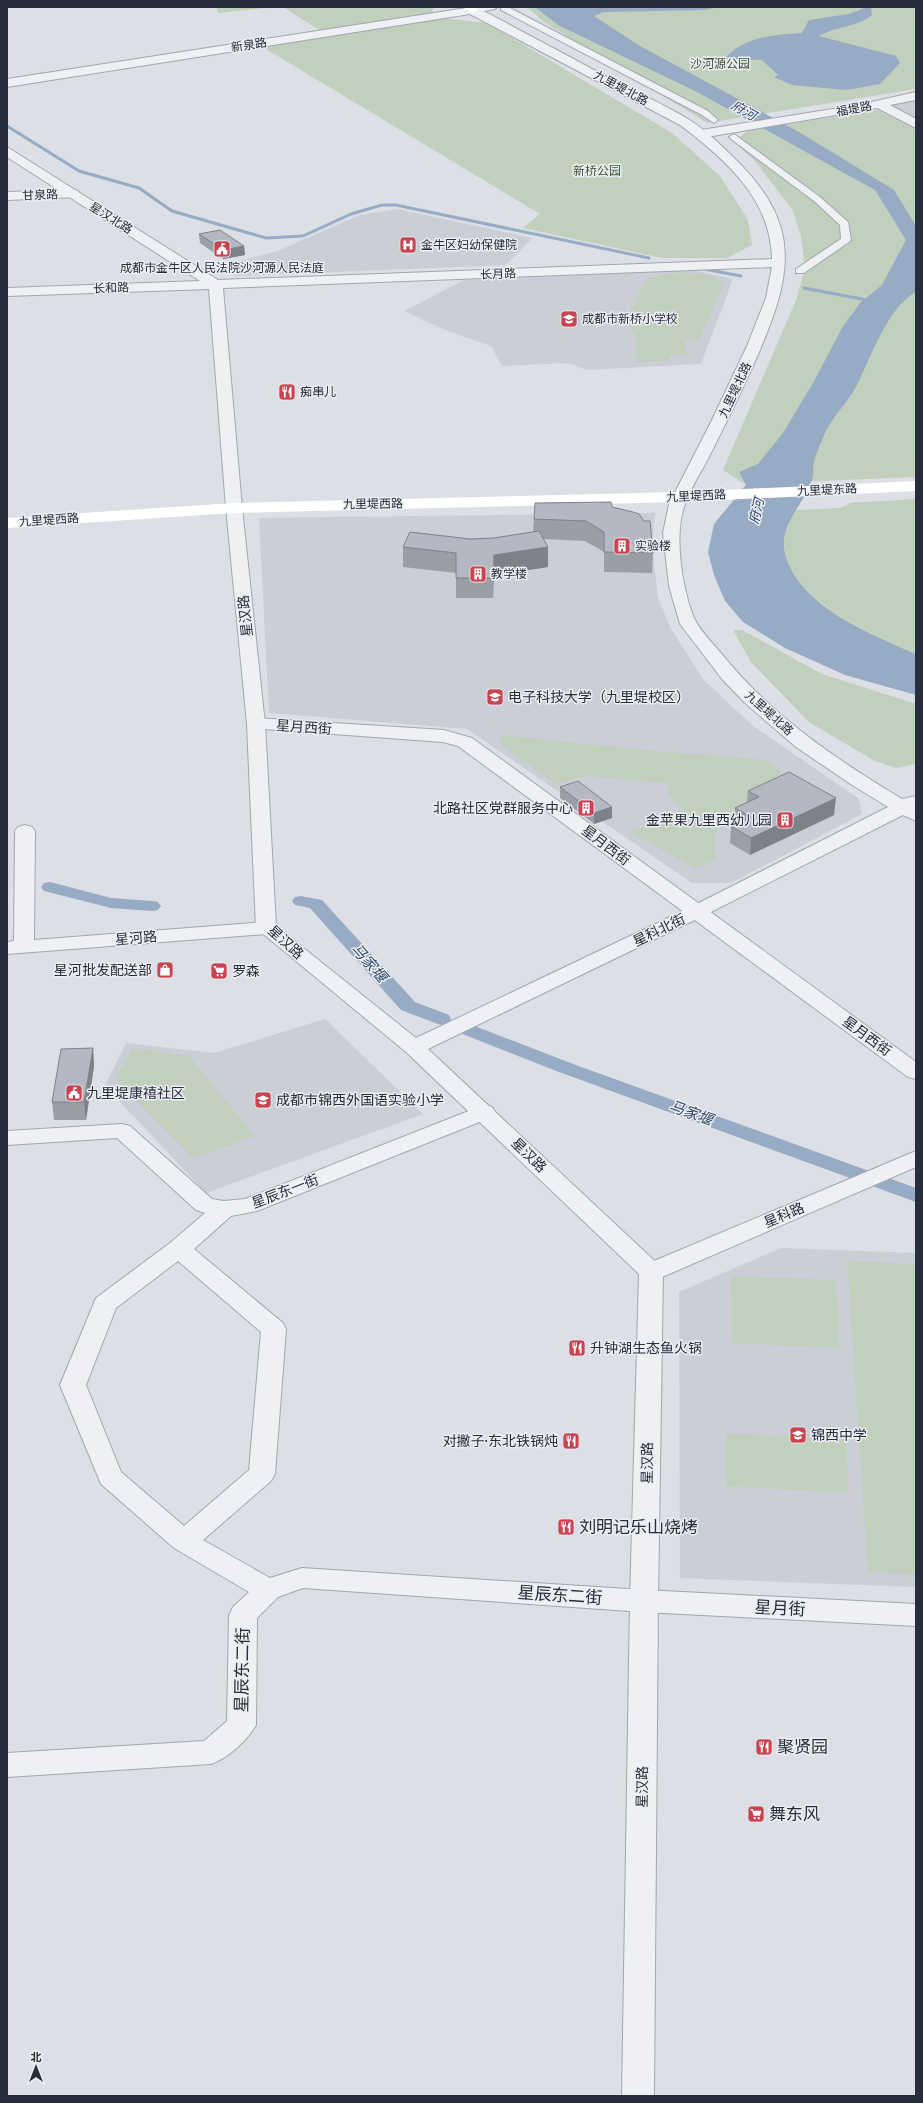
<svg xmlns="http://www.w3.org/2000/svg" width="923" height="2103" font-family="'Fira Sans','Noto Sans SC',sans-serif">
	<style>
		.built { fill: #caced7 }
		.green { fill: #c1cfbd }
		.water { fill: #97abc4 }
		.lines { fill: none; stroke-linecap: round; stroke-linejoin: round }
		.stream { stroke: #97abc4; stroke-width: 3 }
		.canal { fill: #97abc4; fill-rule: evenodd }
		.pedestrian-casing { stroke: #a2a6af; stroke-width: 2 }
		.minor-casing { stroke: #a2a6af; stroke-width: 2 }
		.tertiary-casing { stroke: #a2a6af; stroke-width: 2 }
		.trunk-casing { stroke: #848c9b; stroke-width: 2 }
		.pedestrian { fill: #eef0f4; fill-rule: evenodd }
		.minor { fill: #eef0f4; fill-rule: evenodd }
		.tertiary { fill: #eef0f4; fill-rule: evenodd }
		.secondary { fill: #fff; fill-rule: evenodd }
		.trunk { fill: #fff; fill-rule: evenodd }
		.wall { fill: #9a9ea7 }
		.shaded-wall { fill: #7d8188 }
		.building { fill: #b3b8c2; stroke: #7d8188 }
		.labels { text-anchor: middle; stroke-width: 3; stroke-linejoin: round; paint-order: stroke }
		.far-street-label { font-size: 12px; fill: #262d3b; stroke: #ebeef3 }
		.far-park-label { font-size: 12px; fill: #395634; stroke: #ebeef3 }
		.far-poi-label { font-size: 12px; fill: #262d3b; stroke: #ebeef3; text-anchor: start }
		.far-water-label { font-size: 13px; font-style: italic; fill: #32496c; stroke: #ebeef3 }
		.street-label { font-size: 14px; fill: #262d3b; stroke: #ebeef3 }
		.poi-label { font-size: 14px; fill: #262d3b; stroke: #ebeef3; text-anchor: start }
		.water-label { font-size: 15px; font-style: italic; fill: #32496c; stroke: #ebeef3 }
		.near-poi-label { font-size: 17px; fill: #262d3b; stroke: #ebeef3; text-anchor: start }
		.near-street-label { font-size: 17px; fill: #262d3b; stroke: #ebeef3 }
	</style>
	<rect width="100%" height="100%" fill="#dcdfe5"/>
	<path class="built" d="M916,98V120L891,107L892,105Z
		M397,209L532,238L506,265L237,276L222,265L275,252L360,215Z
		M692,270L733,279L701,364L587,370L568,363L502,366L491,346L445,330L404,311L464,280Z
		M655,513L652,548L658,598L671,629L704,680L752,725L859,799L862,814L731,883H692L467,729L269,713L259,518Z
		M325,1019L423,1114L206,1193L105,1086L126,1043L214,1053Z
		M781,1248L916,1253V1587L680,1578L679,1292Z"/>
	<path class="green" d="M216,7H275L219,13Z
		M283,7H435L432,11L443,18L487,23L672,133L720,176L748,220L752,245L727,258H662L523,228L540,214L261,46L326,34Z
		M527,7H916V89L707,123L544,22Z
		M877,110L916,129V477L745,484L723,470L796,300L805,268L801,236L792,209L753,159L734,142L748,130Z
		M682,272L708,275L724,283L699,340L685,339L687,355H670L669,361L637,362L635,335L626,319L647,278Z
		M916,499V654C871,634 765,591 787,526C789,520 793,515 796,510L841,508L850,503Z
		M733,630H742L822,674L916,704V764L896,768L873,760L809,722L751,662Z
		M499,735L656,751L768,760L783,773L748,791L754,801L731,810L739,820L715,831V860L695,868L629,832L685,812L669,795L668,783L585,776L555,784L502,745Z
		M133,1048L190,1057L255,1136L193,1158L115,1079Z
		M847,1261L916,1264V1574L868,1572Z
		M731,1276L836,1280L839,1348L732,1343Z
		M726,1434L846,1439L849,1493L726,1486Z"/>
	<path class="water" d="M535,7H718L705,10L604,12L594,16L640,46L799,132L894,190L916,226V292C887,308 871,357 857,385C848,402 833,416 825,433C821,442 817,452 814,461C813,467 814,474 812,479C804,507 776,525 786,557C801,607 873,635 916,654V695L845,675L785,648L743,622L725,601L714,575L708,552L714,524L746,485L739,472L758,464L783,433L813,383L842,328L860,303L882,285L906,240L875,190L697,92L558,25Z
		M867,7H871L872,15C856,28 836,26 819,36L896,56L900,63L880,84L846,90L792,85L774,77L778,75L762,60L735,59L726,57C747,36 774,35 802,33L809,20L849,14Z"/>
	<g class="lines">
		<path class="stream" d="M7,126L79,171L139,188L172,211L266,238L303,236L351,214L382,205H396L649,258
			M704,269L741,276
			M804,288L872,301"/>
		<path class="canal" d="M50,882L111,898L152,901L158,902L161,906L158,910L152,911L111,908L44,891L41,887L44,883Z
			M301,896L322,900L415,1002L449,1015L451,1019L449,1023L442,1025L435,1023L401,1010L310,908L295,905L292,901L295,897Z
			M467,1023L573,1064L916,1188V1202L559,1072L460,1033L458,1029L460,1025Z"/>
		<g class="pedestrian-casing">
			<path id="pedestrian" d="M501,7H508L708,111L718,120L714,123L702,115L501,10Z
				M734,134L820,197L848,222L851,240L849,242L804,273H796V269L841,239L840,225L814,201L731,139L729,137Z"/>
		</g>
		<g class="minor-casing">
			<path id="minor" d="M471,7H497L495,9L472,13L466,10Z
				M916,92V100L890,105L916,119V128L877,108L701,138L695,134L701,130L858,105Z
				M73,190L78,191L80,194L78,197L7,200V192Z
				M256,718L444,730L472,738L916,1062V1079L908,1077L458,746L443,742L249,728L247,724L249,720Z
				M25,825L32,827L35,831L34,940L266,922L273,924L276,928L273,932L266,934L7,954V942L14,941L15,831L18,827Z
				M484,1105L492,1107L495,1112L492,1117L257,1211L231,1216L194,1249L283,1323L286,1329L275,1474L271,1481L203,1540L270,1578L302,1568L644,1590L916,1604V1626L644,1612L303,1588L278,1597L257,1618L256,1725C247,1741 228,1758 211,1764L7,1777V1753L204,1741L227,1721L229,1615L233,1607L249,1592L174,1548L101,1484L60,1385L96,1298L170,1243L205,1213L196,1210L117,1138L7,1145V1131L122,1124L130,1126L212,1199L224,1201L245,1199ZM178,1261L261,1332L249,1470L184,1526L121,1472L86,1385L116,1308Z
				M916,1151V1167L660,1278L651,1280L642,1278L639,1272L642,1266Z"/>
		</g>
		<g class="tertiary-casing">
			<path id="tertiary" d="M473,7C490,13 506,23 521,31C553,48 585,65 616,82C640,94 665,105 688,119C706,130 722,146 737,161C802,225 792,275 759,352C745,385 729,417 713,449C704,468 691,486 684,507C674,537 682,588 694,618C700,631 711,641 720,652C768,712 829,755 894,794L902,799L916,796V821L903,815L703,916L428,1049L660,1266L663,1272L658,1601L654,2096H622L630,1601L639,1274L406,1052L256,928L247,724L226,508L209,289L7,296V288L200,281L7,157V147L218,280L772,259C771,199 725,159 680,125L470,14L7,87V79ZM772,267L766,298L747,346L711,422L669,504L663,533L669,586L680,624L722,679L745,703L796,747L852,785L888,807L689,908L416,1038L276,926L265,724L242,508L223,288Z"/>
		</g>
		<g class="trunk-casing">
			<path id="trunk" d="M462,7H475L478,10L472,13Z"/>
		</g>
		<use href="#pedestrian" class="pedestrian"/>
		<use href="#minor" class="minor"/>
		<use href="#tertiary" class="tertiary"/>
		<path class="secondary" d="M916,481V491L680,502L234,513L7,528V518L234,503L680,492Z"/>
		<use href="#trunk" class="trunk"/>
	</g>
	<path class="wall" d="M199,234L244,246L245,255L223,259L200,243Z
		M612,507L653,553L652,573L604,572V552L585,541L544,539L548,567L494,575L493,598H456V573L403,567V547L494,538L533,532L534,519Z
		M560,787L612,807V818L594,824L560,798Z
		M748,791L834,815L750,855L730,843L731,826L735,825V808L747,802Z
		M93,1048L94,1066L86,1120H54L52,1102Z"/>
	<path class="shaded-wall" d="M244,246L245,255L223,259V250Z
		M548,547V567L494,575L493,598L494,555Z
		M836,798L834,815L750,855L751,838Z
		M612,807V818L594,824V813Z
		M93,1048L94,1066L86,1120L84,1102Z"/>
	<path class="building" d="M220,230L244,246L223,250L199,234Z
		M611,502L612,507L633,512L639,514L644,521H650L653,553L604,552V532L586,521L534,519L535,503Z
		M539,531L548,547L494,555L493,578H456V553L403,547L410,532L470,539L494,538Z
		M789,772L836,798L751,838L731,826L751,817L735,808L759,797L748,791Z
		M578,781L612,807L594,813L560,787Z
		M93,1048L84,1102H52L61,1049Z"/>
	<defs>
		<g id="hospital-square" transform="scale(0.9)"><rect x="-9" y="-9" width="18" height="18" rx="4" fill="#c74450" stroke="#ebeef3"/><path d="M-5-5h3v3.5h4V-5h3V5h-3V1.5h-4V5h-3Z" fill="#fff"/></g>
		<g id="civic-square" transform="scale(0.9)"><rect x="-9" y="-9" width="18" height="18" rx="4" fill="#c74450" stroke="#ebeef3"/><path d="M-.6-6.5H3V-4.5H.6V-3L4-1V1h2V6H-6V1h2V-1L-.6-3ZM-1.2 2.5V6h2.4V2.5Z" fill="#fff"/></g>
		<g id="school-square" transform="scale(0.9)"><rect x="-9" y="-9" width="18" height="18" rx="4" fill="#c74450" stroke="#ebeef3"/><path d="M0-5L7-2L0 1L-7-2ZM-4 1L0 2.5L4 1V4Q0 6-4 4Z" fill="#fff"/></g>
		<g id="restaurant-square" transform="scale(0.9)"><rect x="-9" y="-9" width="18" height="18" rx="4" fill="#c74450" stroke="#ebeef3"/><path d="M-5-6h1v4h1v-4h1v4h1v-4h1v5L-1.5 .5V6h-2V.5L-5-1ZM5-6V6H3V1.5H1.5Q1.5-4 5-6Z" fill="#fff"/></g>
		<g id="building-square" transform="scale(0.9)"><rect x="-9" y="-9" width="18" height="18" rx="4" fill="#c74450" stroke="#ebeef3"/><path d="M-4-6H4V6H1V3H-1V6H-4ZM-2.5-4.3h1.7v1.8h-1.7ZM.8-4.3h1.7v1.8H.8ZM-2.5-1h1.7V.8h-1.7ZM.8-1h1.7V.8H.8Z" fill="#fff"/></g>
		<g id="university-square" transform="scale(0.9)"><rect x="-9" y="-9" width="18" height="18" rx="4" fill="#c74450" stroke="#ebeef3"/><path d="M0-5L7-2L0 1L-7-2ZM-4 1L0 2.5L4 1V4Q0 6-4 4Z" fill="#fff"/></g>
		<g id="shop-square" transform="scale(0.9)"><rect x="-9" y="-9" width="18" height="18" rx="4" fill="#c74450" stroke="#ebeef3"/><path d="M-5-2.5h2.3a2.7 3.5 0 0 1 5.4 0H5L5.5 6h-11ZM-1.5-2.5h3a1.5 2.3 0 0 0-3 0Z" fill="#fff"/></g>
		<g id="supermarket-square" transform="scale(0.9)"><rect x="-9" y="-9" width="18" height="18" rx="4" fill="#c74450" stroke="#ebeef3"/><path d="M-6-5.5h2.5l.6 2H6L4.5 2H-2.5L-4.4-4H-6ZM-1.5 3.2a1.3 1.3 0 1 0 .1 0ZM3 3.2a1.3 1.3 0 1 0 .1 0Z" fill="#fff"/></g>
	</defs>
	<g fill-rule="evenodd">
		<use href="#hospital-square" x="408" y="245"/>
		<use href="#civic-square" x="222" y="249"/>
		<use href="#school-square" x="569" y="319"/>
		<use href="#restaurant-square" x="287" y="392"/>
		<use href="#building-square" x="622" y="546"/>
		<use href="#building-square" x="478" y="574"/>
		<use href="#university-square" x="495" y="697"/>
		<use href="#building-square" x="586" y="808"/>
		<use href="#building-square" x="785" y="820"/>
		<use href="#shop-square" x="165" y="970"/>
		<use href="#supermarket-square" x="219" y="971"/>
		<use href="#civic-square" x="74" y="1093"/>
		<use href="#school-square" x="263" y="1100"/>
		<use href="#restaurant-square" x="577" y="1348"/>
		<use href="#school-square" x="798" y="1435"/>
		<use href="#restaurant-square" x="571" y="1441"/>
		<use href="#restaurant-square" x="566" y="1527"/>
		<use href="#restaurant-square" x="764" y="1747"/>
		<use href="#supermarket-square" x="756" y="1814"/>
	</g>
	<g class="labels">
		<g class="far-street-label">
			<text transform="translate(249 45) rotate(-9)" y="4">新泉路</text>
			<text transform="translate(621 88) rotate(28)" y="4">九里堤北路</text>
			<text transform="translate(854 109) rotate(-11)" y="4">福堤路</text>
			<text transform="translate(40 195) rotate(-2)" y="4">甘泉路</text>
			<text transform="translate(111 218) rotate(32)" y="4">星汉北路</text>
			<text transform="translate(498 274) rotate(-2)" y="4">长月路</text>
			<text transform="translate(111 288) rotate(-2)" y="4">长和路</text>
			<text transform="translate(735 390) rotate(-65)" y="4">九里堤北路</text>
			<text transform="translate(827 490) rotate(-3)" y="4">九里堤东路</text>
			<text transform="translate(696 496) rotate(-3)" y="4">九里堤西路</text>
			<text transform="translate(373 504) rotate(-1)" y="4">九里堤西路</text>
			<text transform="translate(49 520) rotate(-4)" y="4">九里堤西路</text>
			<text transform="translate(769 713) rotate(42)" y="4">九里堤北路</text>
		</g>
		<g class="far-park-label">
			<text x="720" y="68">沙河源公园</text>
			<text x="597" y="175">新桥公园</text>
		</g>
		<g class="far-poi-label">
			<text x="421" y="249">金牛区妇幼保健院</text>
			<text x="222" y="272" text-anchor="middle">成都市金牛区人民法院沙河源人民法庭</text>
			<text x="582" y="323">成都市新桥小学校</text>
			<text x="300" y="396">痴串儿</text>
			<text x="635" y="550">实验楼</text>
			<text x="491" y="578">教学楼</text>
		</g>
		<g class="far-water-label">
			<text transform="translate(744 110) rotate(30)" y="5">府河</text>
			<text transform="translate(756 511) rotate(-76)" y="5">府河</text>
		</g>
		<g class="street-label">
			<text transform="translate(245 616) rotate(-96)" y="5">星汉路</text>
			<text transform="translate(304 727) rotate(4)" y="5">星月西街</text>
			<text transform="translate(606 845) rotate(37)" y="5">星月西街</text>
			<text transform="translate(659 930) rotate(-26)" y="5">星科北街</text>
			<text transform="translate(136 938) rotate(-5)" y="5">星河路</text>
			<text transform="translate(286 942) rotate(42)" y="5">星汉路</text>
			<text transform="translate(867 1036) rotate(36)" y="5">星月西街</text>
			<text transform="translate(529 1155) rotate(44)" y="5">星汉路</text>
			<text transform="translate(285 1191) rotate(-21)" y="5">星辰东一街</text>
			<text transform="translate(784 1215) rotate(-23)" y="5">星科路</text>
			<text transform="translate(647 1463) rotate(-89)" y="5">星汉路</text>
			<text transform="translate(642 1787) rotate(-89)" y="5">星汉路</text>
		</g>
		<g class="poi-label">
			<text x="508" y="702">电子科技大学（九里堤校区）</text>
			<text x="573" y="813" text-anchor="end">北路社区党群服务中心</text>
			<text x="772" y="825" text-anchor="end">金苹果九里西幼儿园</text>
			<text x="152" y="975" text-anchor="end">星河批发配送部</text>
			<text x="232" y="976">罗森</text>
			<text x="87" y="1098">九里堤康禧社区</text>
			<text x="276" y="1105">成都市锦西外国语实验小学</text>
			<text x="590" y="1353">升钟湖生态鱼火锅</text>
			<text x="811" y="1440">锦西中学</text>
			<text x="558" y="1446" text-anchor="end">对撇子·东北铁锅炖</text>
		</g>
		<g class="water-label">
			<text transform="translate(369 963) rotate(48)" y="5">马家堰</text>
			<text transform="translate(691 1113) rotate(20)" y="5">马家堰</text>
		</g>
		<g class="near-poi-label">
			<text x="579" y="1533">刘明记乐山烧烤</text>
			<text x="777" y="1753">聚贤园</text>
			<text x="769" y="1820">舞东风</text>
		</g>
		<g class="near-street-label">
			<text transform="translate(560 1595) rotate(4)" y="6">星辰东二街</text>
			<text transform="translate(780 1608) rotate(3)" y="6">星月街</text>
			<text transform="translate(242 1670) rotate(-89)" y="6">星辰东二街</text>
		</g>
	</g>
	<rect width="923" height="2103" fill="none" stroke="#262d3b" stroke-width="16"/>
	<g transform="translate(36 2067)" stroke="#ebeef3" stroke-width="3" paint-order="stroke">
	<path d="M0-3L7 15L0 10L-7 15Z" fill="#262d3b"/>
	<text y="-6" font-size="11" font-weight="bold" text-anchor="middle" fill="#262d3b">北</text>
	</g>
</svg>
